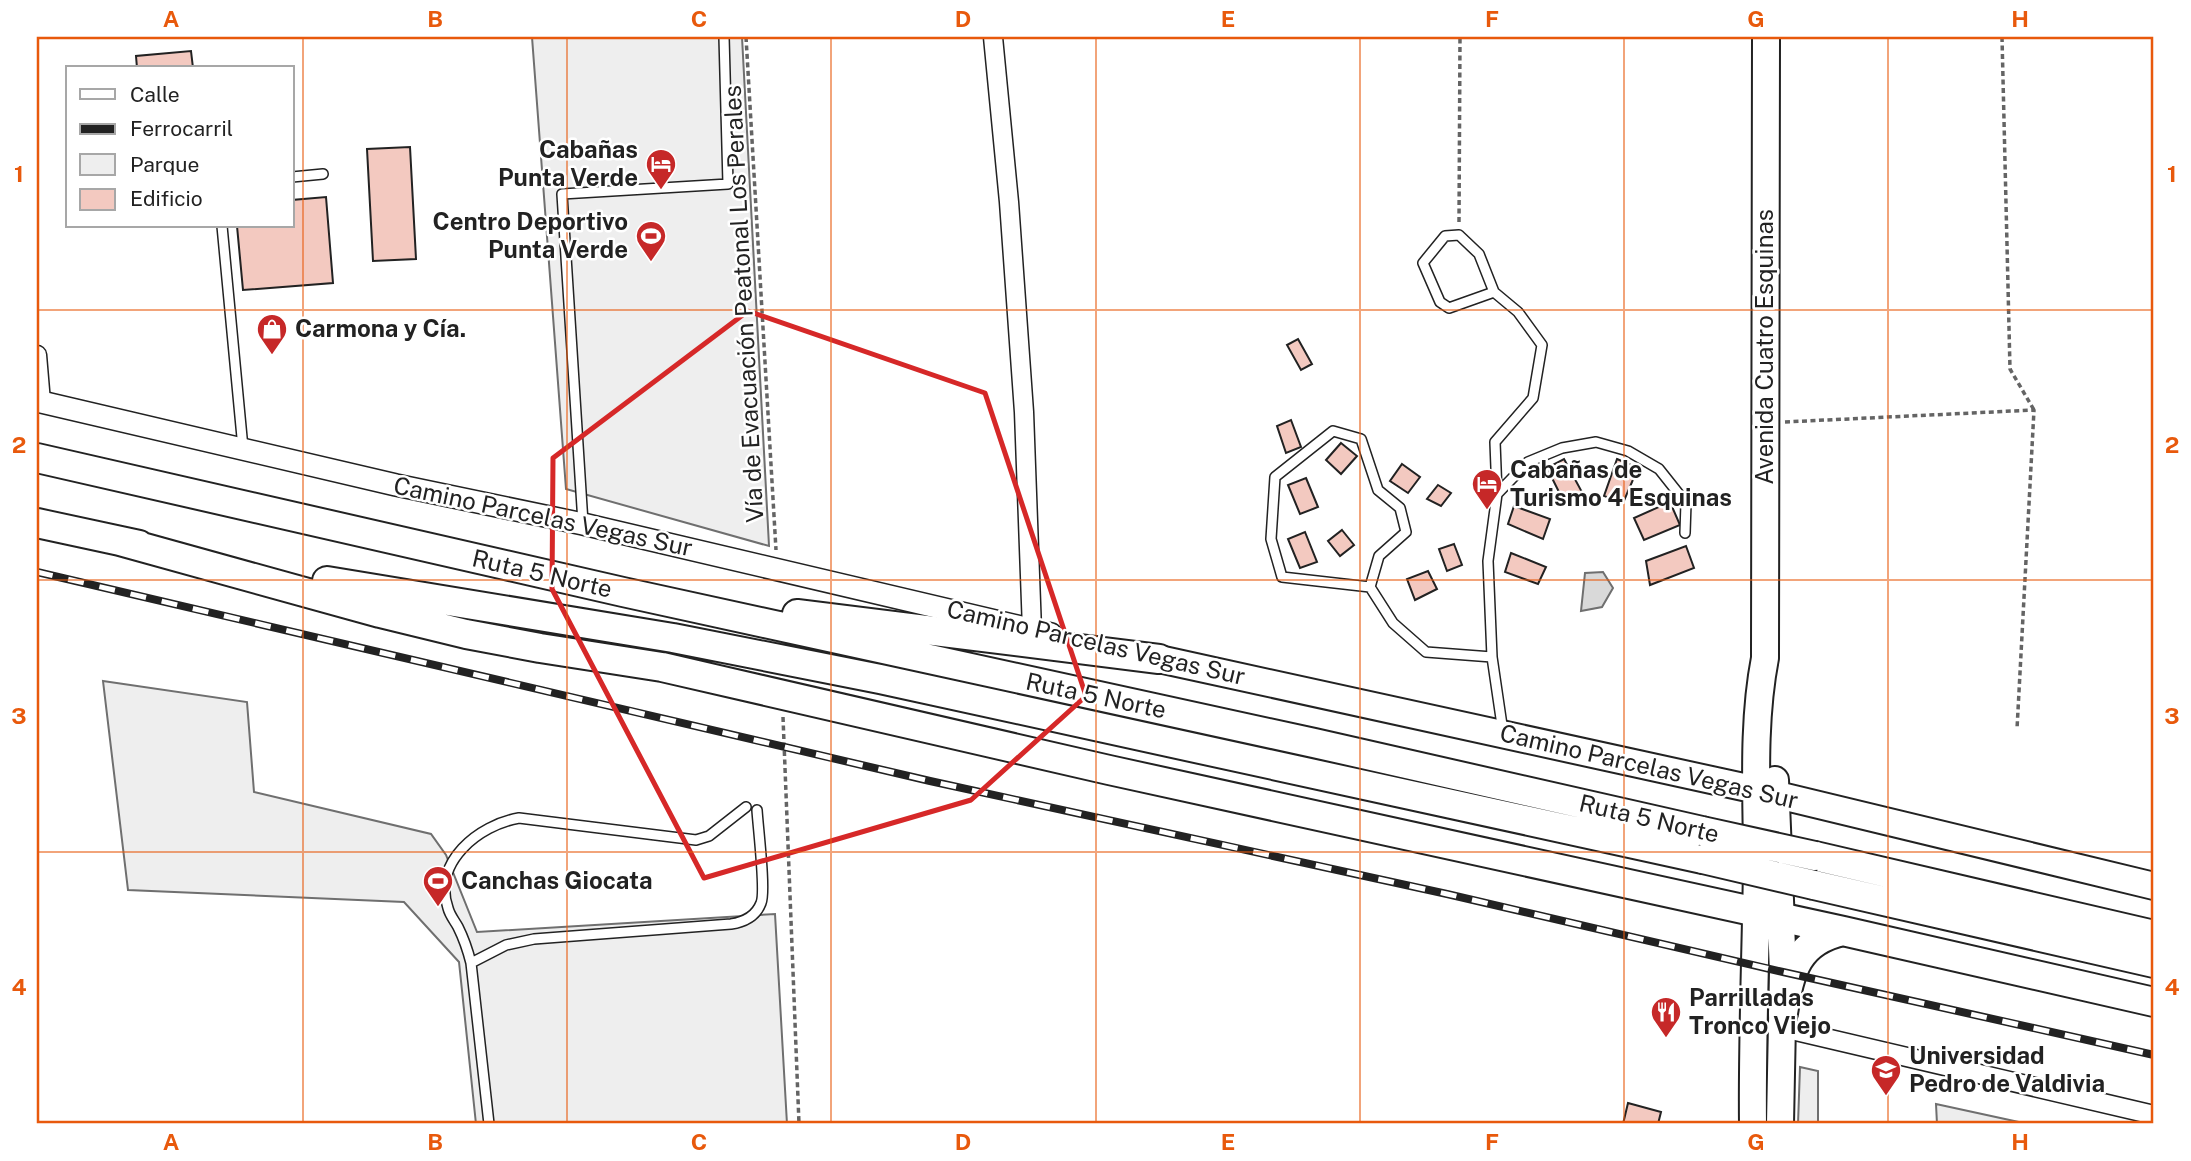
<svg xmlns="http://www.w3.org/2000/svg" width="2191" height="1161" font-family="'Public Sans',sans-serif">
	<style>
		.green { fill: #eee; stroke: #6f6f6f; stroke-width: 2 }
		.parking { fill: #ededed; stroke: #6f6f6f; stroke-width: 2 }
		.water { fill: #d9d9d9; stroke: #6f6f6f; stroke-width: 2 }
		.building { fill: #f3c9c0; stroke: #222; stroke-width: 2 }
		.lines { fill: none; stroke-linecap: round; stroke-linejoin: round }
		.service-casing { stroke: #222; stroke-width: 12 }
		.minor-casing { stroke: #222; stroke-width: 21 }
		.tertiary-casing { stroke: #222; stroke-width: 24 }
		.primary-casing { stroke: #222; stroke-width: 30 }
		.trunk-casing { stroke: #222; stroke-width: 32 }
		.path { stroke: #646464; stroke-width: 3.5; stroke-dasharray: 5 3.5; stroke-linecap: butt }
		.service { stroke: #fff; stroke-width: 9 }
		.minor { stroke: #fff; stroke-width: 18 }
		.tertiary { stroke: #fff; stroke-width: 21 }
		.primary { stroke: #fff; stroke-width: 26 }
		.trunk { stroke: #fff; stroke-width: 28 }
		.rail-casing { stroke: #222; stroke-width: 8 }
		.rail { stroke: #fff; stroke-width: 5; stroke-dasharray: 16; stroke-linecap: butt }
		.trunk-bridge-casing { stroke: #222; stroke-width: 32; stroke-linecap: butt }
		.trunk-bridge { stroke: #fff; stroke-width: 28 }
		.marked { fill: none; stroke: #d62828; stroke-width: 5; stroke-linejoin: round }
		.grid { fill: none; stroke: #e8590c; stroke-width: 2; stroke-opacity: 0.55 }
		.labels { text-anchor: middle; stroke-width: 5; stroke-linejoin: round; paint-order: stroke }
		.poi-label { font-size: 24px; font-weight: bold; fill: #222; stroke: #fff; text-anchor: start }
		.street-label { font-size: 24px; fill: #222; stroke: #fff }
		.neatline { fill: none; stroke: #e8590c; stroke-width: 2.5 }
		.grid-label { font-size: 23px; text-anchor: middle; font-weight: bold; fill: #e8590c }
	</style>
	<rect width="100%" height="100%" fill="#fff"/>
	<path class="green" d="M532,37H742L769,546L566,489Z
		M103,681L247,702L254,792L431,834L446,855L477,932L775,914L787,1124H476L459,962L404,902L128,890Z
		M1800,1067L1818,1071V1124H1798Z"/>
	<path class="parking" d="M1936,1104L2028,1124H1937Z"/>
	<path class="water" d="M1603,572L1613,588L1602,607L1581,611L1585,573Z"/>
	<path class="building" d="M191,51L193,68H137L136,56Z
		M410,147L416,259L373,261L367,149Z
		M326,197L333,283L243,290L237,226H292V200Z
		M1298,339L1312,364L1301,370L1287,345Z
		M1291,420L1301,447L1286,453L1277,426Z
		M1341,443L1357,456L1341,474L1326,460Z
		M1564,459L1583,494L1565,504L1547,468Z
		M1617,459L1638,468L1623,503L1604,496Z
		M1402,464L1420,477L1408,493L1390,481Z
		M1306,478L1318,507L1300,514L1288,485Z
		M1438,485L1451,493L1441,506L1427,499Z
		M1670,502L1680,525L1644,540L1634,518Z
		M1514,506L1550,519L1543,539L1508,524Z
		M1342,530L1354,545L1340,556L1328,541Z
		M1305,532L1317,562L1300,568L1288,539Z
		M1454,544L1462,565L1447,571L1439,549Z
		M1686,546L1694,568L1650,585L1646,561Z
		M1511,553L1546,567L1538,584L1505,572Z
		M1428,571L1437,589L1415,600L1407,579Z
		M1628,1103L1661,1112L1658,1124H1623Z"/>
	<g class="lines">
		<g class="service-casing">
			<path id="service" d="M292,177L323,174
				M222,226L243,448
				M1494,292L1479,254L1459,235L1445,236L1423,263L1440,302L1449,308L1494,292L1518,312L1542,345L1533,398L1495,442L1497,494
				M583,523L562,194L728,184L724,37
				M1370,587L1379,556L1406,532L1400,508L1378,490L1361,439L1333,431L1275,477L1271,539L1282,577L1370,587L1393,623L1426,652L1492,657
				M1503,732L1492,657L1488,561L1497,494L1528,462L1562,448L1596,442L1628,451L1659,469L1686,503L1685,533
				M471,963L506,945L534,939L731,924C744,922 756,916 761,903C766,892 758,827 757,810
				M489,1124L471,963C468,951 464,939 458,927C455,921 450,916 448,908C432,862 479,825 519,818L696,840L709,836L746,807"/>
		</g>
		<g class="minor-casing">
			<path id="minor" d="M993,37L1009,202L1024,412L1032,630
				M37,355L41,402
				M1783,1028L2154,1115"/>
		</g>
		<g class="tertiary-casing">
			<path id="tertiary" d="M37,401L396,485L583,524L1051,634"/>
		</g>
		<g class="primary-casing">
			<path id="primary" d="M1159,659L1757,790L2154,886
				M1775,780L1783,972L1780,1124
				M1753,1124C1752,1037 1756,951 1757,864C1757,796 1752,725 1765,658L1766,37"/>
		</g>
		<g class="trunk-casing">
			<path id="trunk" d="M37,458L623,592L1314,743L1702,831
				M37,523L139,545
				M120,541L380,613L466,634L540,648L662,667L1109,770L1843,931L2154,1002
				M327,581L673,638L880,679L1703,859
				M797,614L1159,659
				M1815,856L2154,935
				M1814,885L2154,963
				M1783,1013C1790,971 1797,941 1843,931"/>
		</g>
		<path class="path" d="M746,37L776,550
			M2002,37L2010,369L2034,410
			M1459,222L1460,37
			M1785,422L2034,410L2017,729
			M783,717L799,1124"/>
		<use href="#service" class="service"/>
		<use href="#minor" class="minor"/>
		<use href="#tertiary" class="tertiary"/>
		<use href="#primary" class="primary"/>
		<use href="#trunk" class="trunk"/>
		<g class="rail-casing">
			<path id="rail" d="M37,572L930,781L1447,894L1783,972L2154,1055"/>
		</g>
		<use href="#rail" class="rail"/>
		<g class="trunk-bridge-casing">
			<path id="trunk-bridge" d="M1702,831L1815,856
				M1703,859L1814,885"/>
		</g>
		<use href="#trunk-bridge" class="trunk-bridge"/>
	</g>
	<path class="marked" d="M748,311L985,393L1086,696L971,800L704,878L552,589L553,458Z"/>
	<path class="grid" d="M303,37V1124M567,37V1124M831,37V1124M1096,37V1124M1360,37V1124M1624,37V1124M1888,37V1124M37,310H2154M37,580H2154M37,852H2154"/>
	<defs>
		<g id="hotel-pin" transform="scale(1.575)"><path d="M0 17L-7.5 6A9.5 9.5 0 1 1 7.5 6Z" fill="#c62828" stroke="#fff"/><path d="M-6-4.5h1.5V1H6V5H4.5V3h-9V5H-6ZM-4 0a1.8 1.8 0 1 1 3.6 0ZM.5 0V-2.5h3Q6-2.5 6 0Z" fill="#fff"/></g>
		<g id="stadium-pin" transform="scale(1.575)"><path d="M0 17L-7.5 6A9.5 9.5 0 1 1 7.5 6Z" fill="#c62828" stroke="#fff"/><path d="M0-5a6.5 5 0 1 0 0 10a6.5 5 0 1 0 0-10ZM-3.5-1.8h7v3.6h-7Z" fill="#fff"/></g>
		<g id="shop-pin" transform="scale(1.575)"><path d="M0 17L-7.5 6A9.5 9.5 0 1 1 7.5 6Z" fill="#c62828" stroke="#fff"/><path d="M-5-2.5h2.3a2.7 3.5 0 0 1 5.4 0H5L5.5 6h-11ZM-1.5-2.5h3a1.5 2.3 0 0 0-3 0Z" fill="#fff"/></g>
		<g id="restaurant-pin" transform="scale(1.575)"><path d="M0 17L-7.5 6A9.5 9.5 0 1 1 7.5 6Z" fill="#c62828" stroke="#fff"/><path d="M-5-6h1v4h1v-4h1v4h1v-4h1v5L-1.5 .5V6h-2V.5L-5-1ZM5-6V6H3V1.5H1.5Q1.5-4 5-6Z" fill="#fff"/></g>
		<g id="university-pin" transform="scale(1.575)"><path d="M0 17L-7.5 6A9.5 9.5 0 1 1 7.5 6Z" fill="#c62828" stroke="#fff"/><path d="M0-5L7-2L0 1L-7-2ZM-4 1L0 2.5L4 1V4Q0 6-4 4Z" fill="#fff"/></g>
	</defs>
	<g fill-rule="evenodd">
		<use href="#hotel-pin" x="661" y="164"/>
		<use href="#stadium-pin" x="651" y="236"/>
		<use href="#shop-pin" x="272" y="329"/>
		<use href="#hotel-pin" x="1487" y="484"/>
		<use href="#stadium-pin" x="438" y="881"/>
		<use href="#restaurant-pin" x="1666" y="1012"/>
		<use href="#university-pin" x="1886" y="1070"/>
	</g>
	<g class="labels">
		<g class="poi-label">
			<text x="638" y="158" text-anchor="end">Cabañas<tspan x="638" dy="28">Punta Verde</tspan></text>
			<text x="628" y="230" text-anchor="end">Centro Deportivo<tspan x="628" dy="28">Punta Verde</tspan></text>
			<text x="295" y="337">Carmona y Cía.</text>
			<text x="1510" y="478">Cabañas de<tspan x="1510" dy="28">Turismo 4 Esquinas</tspan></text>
			<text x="461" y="889">Canchas Giocata</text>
			<text x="1689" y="1006">Parrilladas<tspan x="1689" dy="28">Tronco Viejo</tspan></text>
			<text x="1909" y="1064">Universidad<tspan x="1909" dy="28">Pedro de Valdivia</tspan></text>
		</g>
		<g class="street-label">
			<text transform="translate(744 304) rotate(-93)" y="8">Vía de Evacuación Peatonal Los Perales</text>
			<text transform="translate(1765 347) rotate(-90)" y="8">Avenida Cuatro Esquinas</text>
			<text transform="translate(543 517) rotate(12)" y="8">Camino Parcelas Vegas Sur</text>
			<text transform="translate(542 574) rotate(13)" y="8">Ruta 5 Norte</text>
			<text transform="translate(1096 643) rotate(13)" y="8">Camino Parcelas Vegas Sur</text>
			<text transform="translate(1096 696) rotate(12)" y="8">Ruta 5 Norte</text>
			<text transform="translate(1649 767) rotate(13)" y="8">Camino Parcelas Vegas Sur</text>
			<text transform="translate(1649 819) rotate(13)" y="8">Ruta 5 Norte</text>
		</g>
	</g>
	<rect width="2191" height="1161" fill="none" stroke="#ffffff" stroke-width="77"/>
	<rect x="66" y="66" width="228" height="161" fill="#ffffff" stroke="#a7a7a7" stroke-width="2"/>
	<rect x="80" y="89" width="35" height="10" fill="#ffffff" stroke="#a7a7a7" stroke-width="2"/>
	<text x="130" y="102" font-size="21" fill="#222222">Calle</text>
	<rect x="80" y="124" width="35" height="10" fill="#222222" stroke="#a7a7a7" stroke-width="2"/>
	<text x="130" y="136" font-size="21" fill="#222222">Ferrocarril</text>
	<rect x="80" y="154" width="35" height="21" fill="#eeeeee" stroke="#a7a7a7" stroke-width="2"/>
	<text x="130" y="172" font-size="21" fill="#222222">Parque</text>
	<rect x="80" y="189" width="35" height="21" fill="#f3c9c0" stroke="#a7a7a7" stroke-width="2"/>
	<text x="130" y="206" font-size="21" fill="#222222">Edificio</text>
	<rect x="38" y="38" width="2114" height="1084" class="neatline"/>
	<g class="grid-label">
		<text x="171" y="27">A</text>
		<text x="435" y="27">B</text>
		<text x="699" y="27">C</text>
		<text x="963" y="27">D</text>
		<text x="1228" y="27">E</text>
		<text x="1492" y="27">F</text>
		<text x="1756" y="27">G</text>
		<text x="2020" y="27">H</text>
		<text x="19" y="182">1</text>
		<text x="2172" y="182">1</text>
		<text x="19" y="453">2</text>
		<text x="2172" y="453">2</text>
		<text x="19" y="724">3</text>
		<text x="2172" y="724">3</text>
		<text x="19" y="995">4</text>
		<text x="2172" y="995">4</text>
		<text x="171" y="1150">A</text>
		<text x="435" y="1150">B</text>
		<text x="699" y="1150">C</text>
		<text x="963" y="1150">D</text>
		<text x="1228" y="1150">E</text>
		<text x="1492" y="1150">F</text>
		<text x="1756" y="1150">G</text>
		<text x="2020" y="1150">H</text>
	</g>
</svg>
